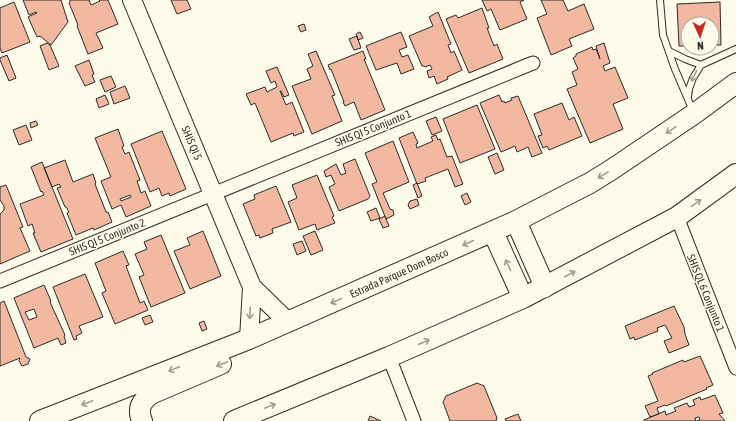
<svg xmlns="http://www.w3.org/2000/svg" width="736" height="421" font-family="'Asap Condensed',sans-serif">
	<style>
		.building { fill: #f2b8a0; stroke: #2b2b2b; fill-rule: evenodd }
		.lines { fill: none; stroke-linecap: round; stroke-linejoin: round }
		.lane-casing { stroke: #2b2b2b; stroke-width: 8 }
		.street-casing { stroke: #2b2b2b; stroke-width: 15 }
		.secondary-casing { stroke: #2b2b2b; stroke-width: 20 }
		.primary-casing { stroke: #2b2b2b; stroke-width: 22 }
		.lane { stroke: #fdfbea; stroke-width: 6 }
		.street { stroke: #fdfbea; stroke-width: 13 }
		.secondary { stroke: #fdfbea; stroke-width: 18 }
		.primary { stroke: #fdfbea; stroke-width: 20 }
		.oneway { stroke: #9e9d94 }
		.labels { text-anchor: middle; stroke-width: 3; stroke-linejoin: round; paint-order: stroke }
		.street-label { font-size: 11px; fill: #2b2b2b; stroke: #fdfbea }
	</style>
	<rect width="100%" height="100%" fill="#fdfbea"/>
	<path class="building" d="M23,0H61L68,22L51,45L40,36L37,37L28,17L37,13L36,12L29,15Z
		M70,0H89L91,5L100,1L99,0H108L118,24L96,33L103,48L88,54L77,26L78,25L69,3L70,2Z
		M171,0H187L191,9L177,14Z
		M482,0H524L520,2L527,19L500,30L491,9L487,11Z
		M541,0H563L568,11L584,4L594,29L569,39L572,46L551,55L537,18L547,14Z
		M14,2L30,42L2,53L0,48V8Z
		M720,2L721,45H712V24H688V46H679L677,4Z
		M482,8L489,28H487L494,46L497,44L503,59L469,73L446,19L456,15L458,18Z
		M438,12L451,44L448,45L451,53L454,51L462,70L447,77L448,79L437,84L434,76L429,78L427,71L432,69L430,65L425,67L424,66H422L409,36L433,26L429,17Z
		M304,24L306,30L301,32L298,26Z
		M360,32L363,38L358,40L356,34Z
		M401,32L407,47L399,50L402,57L408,55L414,69L401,74L397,63L376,70L366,46Z
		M357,36L361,48L354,50L349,39Z
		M47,43L50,45L59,66L49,70L40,46Z
		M604,43L610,63L603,66L605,71L615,67L628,98L613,104L623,129L590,143L567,89L577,85L572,72L578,69L573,58L576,56V54L592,47L593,50L596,49L600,59L596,46Z
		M693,48H708V53H693Z
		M316,51L335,95L332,96L342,121L312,134L292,86L311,79L307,69L313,66L308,54Z
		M363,51L366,59H364L385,110L361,120L354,102L345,106L343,102H344L331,69L330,70L328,65Z
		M7,55L16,78L9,81L0,60V58Z
		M89,60L94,74L92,75L95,82L85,86L75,66Z
		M277,67L289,95L284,97L281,91H280L286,105L292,102L304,132L294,136L293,133L271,142L255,103L251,105L246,94L265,87L267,92L277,87L275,81L271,83L266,71Z
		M111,76L116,87L105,92L100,80Z
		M125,86L130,98L114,104L110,92Z
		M105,95L109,104L99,108L96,99Z
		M499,95L502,102L504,101L505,103L512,100L511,98L518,96L542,153L532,157L528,147L517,152L515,146L501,152L480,103Z
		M562,103L569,120L574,117L582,136L549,150L547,146L543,148L538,136L542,135L534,114Z
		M477,105L495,149L460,163L443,119Z
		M436,117L442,131L432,135L426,121Z
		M36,121L38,125L31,128L30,123Z
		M26,125L32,140L19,145L13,130Z
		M118,129L124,146L122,147L125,154L129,152L140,180L137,181L141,193L145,191L151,206L126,217L121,205L112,209L101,181L111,177L95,138ZM130,195L131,197L121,201L120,199Z
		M162,131L186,189L170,196L169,193L162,196L159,188L150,192L131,144Z
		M413,132L418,143L416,144L417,148L433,141L431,137L436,135L438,140L440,139L447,157L452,156L463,184L455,187L448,169L425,178L426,181L417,184L399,138Z
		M393,141L409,182L383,193L390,209L393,210L394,215L386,219L372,184L377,182L365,153Z
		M497,153L504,170L495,174L488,157Z
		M355,159L370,196L368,199L339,211L329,187L335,184L331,175L326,177L324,171L336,164L341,175L346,173L343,164Z
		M65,160L73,182L93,174L96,183L95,184L106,212H108L112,222L94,230L93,228L76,235L67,213L69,212L66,207H65L57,188L61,187L59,184L52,187L44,168Z
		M42,162L73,239L41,252L33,233H35L32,224L28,226L20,204L44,195L42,191L41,192L31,167Z
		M317,175L334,216L332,217L335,223L317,230L315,224L299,230L288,202L297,198L292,185Z
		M417,183L422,196L418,198L413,185Z
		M6,185L23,227L20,228L30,251L0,264V214L4,210V206L0,200V187Z
		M276,186L291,222L272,229L273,233L260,238L259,235L256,236L243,204L255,199L254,195Z
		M467,193L471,202L465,205L461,196Z
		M417,199L419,205L410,209L408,205L410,201Z
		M376,208L380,218L371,221L367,212Z
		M385,216L389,226L383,228L379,219Z
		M203,231L221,276L190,289L174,251L190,245L187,238Z
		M315,231L323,250L311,255L303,236Z
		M161,235L185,293L151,307L139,277L144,275L135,254L147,249L144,242Z
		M302,241L306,251L297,255L293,244Z
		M123,251L129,265L126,266L140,303L144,301L148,310L115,324L102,293L106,291L95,263Z
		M85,274L103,317L79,326L82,333L76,336L77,339L74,340L53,287Z
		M44,285L51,301L50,302L65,335L64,336L66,343L61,345L58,338L34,348L14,298ZM34,309L37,317L29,320L25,312Z
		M4,301L26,357L30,359L28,364L22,366L19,361L20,358L0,366V303Z
		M674,306L684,327L685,334L689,345L669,353L664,341L672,338L665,325L657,328L658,331L635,340L634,337L630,339L625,326Z
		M150,315L153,322L145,325L142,318Z
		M204,321L207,329L202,331L199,323Z
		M700,356L713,385L706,388L707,389L666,406L665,405L657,408L659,414L650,417L645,406L658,401L648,376L653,374L652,373L683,360L684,362Z
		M477,383L484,386L497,418L496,421H450L443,402L446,396Z
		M715,395L723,413L719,414L725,421H697L700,420L699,417L695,418L696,421H644V420L665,411L666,415L676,411L674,408L687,403L689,407L695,405L693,400L700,397L701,400Z
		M518,414L521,421H506L505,419Z
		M370,416L381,421H368Z"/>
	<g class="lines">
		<g class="lane-casing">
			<path id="lane" d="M660,0L663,35L675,69L693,111
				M669,51L685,59L701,65
				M688,97L689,89L693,78L701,65L736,49"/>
		</g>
		<g class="street-casing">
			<path id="street" d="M677,217L736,368
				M0,281L533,63
				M389,357L414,421"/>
		</g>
		<g class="secondary-casing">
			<path id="secondary" d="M132,0L252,287L288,322
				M249,339L252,287"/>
		</g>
		<g class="primary-casing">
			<path id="primary" d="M516,221L545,287
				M493,232L523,298
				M40,421L249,339L516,221L590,183L611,170L694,114L736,83
				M142,421C137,408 141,402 151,394L221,364
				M234,421L389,357L523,298L677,217L736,174"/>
		</g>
		<use href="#lane" class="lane"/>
		<use href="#street" class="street"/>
		<use href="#secondary" class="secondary"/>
		<use href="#primary" class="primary"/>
	</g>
	<defs><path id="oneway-shaft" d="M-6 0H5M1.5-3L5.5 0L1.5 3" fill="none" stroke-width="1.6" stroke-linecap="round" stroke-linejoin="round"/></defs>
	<g class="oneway">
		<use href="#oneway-shaft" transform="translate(694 76) rotate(117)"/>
		<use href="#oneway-shaft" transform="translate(671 130) rotate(146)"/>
		<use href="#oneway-shaft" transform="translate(603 175) rotate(149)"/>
		<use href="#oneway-shaft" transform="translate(696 203) rotate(-36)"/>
		<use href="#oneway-shaft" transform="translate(468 243) rotate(156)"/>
		<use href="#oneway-shaft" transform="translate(508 265) rotate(-115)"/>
		<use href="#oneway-shaft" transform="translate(570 274) rotate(-28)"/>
		<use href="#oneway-shaft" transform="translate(336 301) rotate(156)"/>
		<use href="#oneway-shaft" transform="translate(250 313) rotate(93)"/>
		<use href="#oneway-shaft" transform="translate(424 342) rotate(-24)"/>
		<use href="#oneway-shaft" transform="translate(222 364) rotate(159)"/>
		<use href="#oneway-shaft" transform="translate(174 369) rotate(158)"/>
		<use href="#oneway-shaft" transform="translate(87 403) rotate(159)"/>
		<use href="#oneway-shaft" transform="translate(270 406) rotate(-22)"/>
	</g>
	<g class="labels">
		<g class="street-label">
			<text transform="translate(373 128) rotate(-22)" y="4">SHIS QI 5 Conjunto 1</text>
			<text transform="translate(192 143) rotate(67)" y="4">SHIS QI 5</text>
			<text transform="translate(107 237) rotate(-22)" y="4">SHIS QI 5 Conjunto 2</text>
			<text transform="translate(399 273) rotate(-24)" y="4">Estrada Parque Dom Bosco</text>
			<text transform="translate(706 293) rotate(68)" y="4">SHIS QL 6 Conjunto 1</text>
		</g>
	</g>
	<g transform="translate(700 36) rotate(177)"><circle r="19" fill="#fdfbea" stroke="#a9a89e"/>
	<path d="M0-3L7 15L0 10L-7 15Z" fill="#c62828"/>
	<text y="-6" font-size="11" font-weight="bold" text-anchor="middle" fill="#2b2b2b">N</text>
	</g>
</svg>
